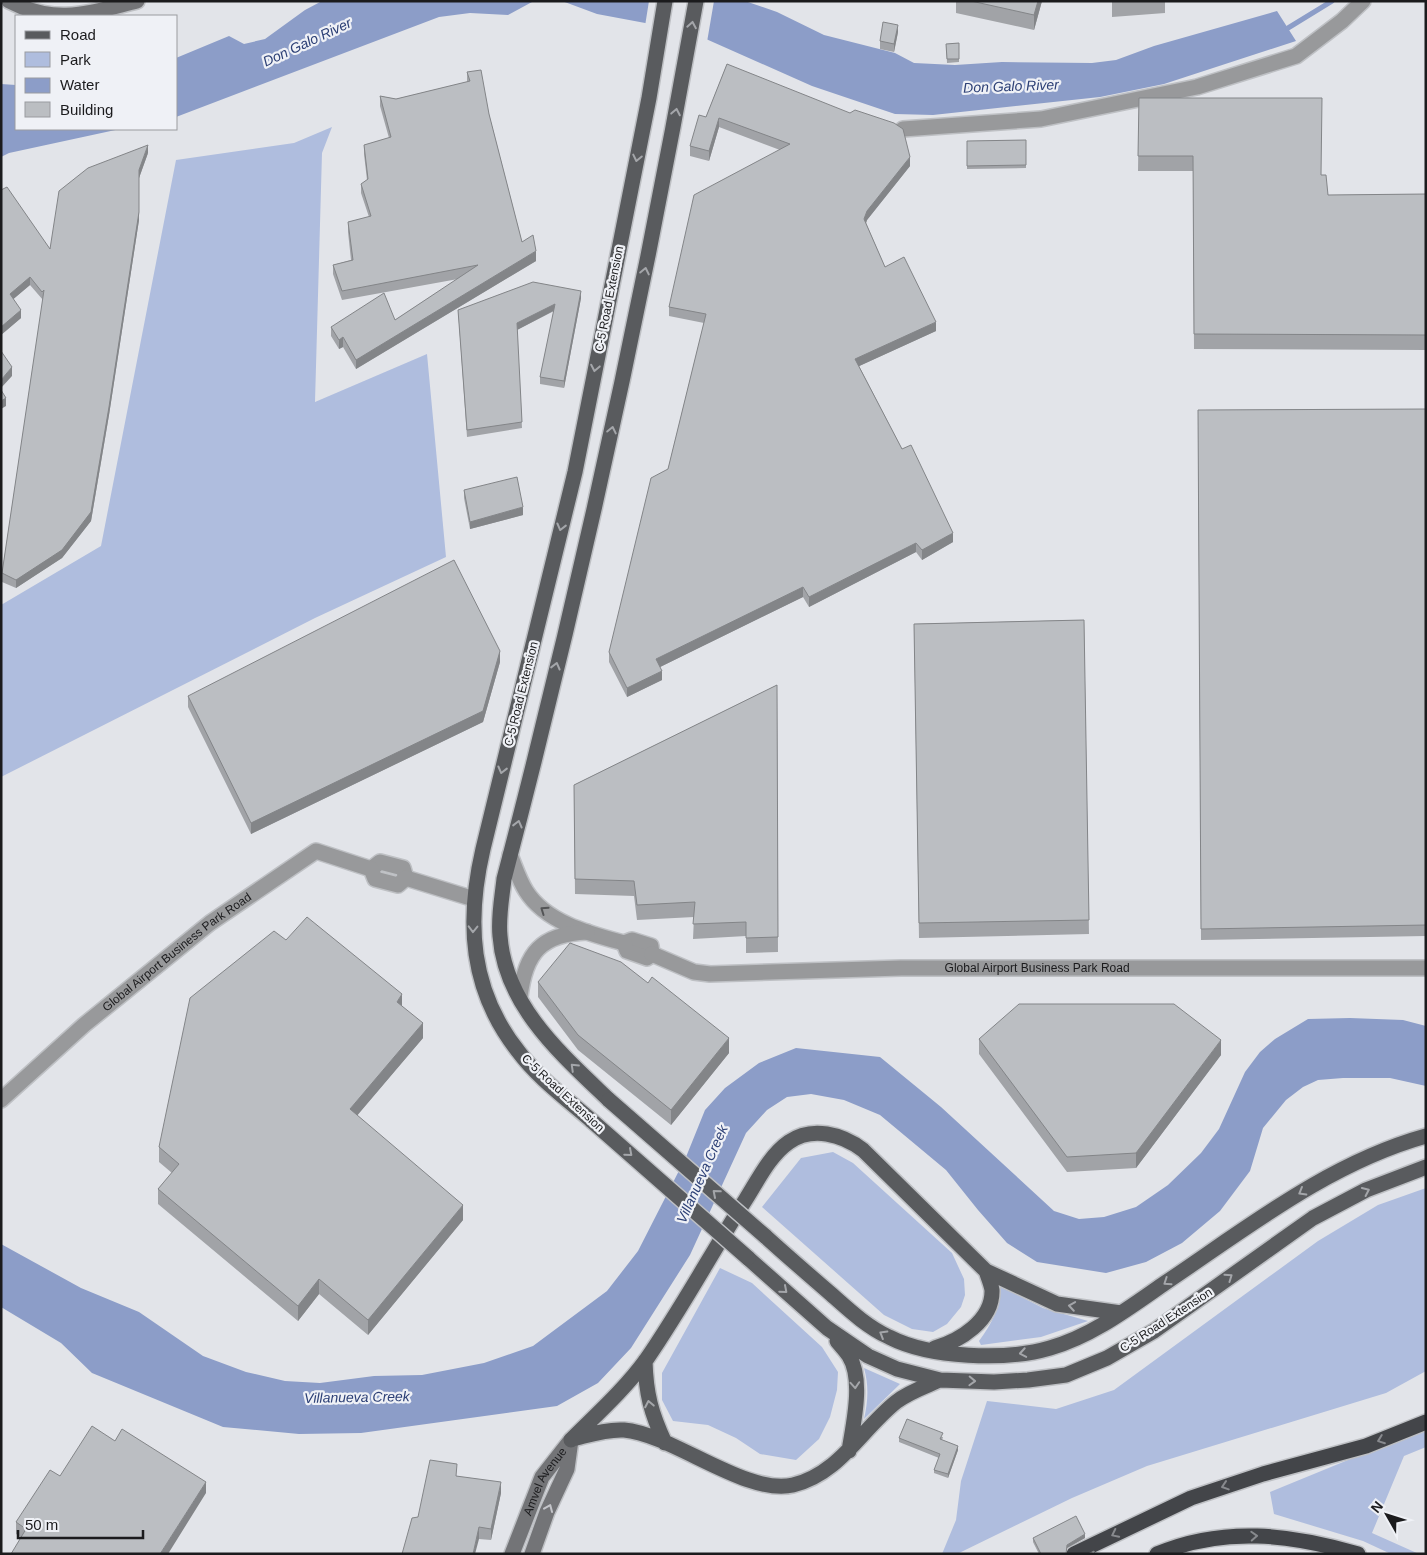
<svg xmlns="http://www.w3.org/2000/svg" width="1427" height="1555" font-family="Helvetica,sans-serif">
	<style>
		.green { fill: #afbdde }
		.water { fill: #8c9dc8 }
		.pier { fill: #e2e4e9 }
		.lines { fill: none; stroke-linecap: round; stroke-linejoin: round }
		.stream { stroke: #8c9dc8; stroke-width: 5 }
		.street-casing { stroke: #bec0c4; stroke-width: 18 }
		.secondary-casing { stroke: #bec0c4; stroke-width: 18 }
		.primary-casing { stroke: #bec0c4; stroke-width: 18 }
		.highway-casing { stroke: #bec0c4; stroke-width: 18 }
		.street { stroke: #98999b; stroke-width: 15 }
		.secondary { stroke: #737477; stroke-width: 15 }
		.primary { stroke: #595b5e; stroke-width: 15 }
		.highway { stroke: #434549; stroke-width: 15 }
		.primary-bridge-casing { stroke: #bec0c4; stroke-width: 18; stroke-linecap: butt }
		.primary-bridge { stroke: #595b5e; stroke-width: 15 }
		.wall { fill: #a1a3a7 }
		.shaded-wall { fill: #838588 }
		.building { fill: #bbbec2; stroke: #838588 }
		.oneway { stroke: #a4a6aa }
		.oneway2 { stroke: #535456 }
		.oneway3 { stroke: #888a8e }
		.oneway4 { stroke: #c4c5ca }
		.labels { text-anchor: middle; stroke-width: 4.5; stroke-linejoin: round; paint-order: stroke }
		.street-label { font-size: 12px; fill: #1b1b1d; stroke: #eff1f6 }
		.water-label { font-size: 14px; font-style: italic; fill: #2d4076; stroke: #eff1f6 }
	</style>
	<rect width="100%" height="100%" fill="#e2e4e9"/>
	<path class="green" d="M332,127L322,153L315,402L427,354L446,557L315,618L1,777V605L101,546L176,160L294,143Z
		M833,1152L853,1163L952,1253L964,1279L965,1295L961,1307L947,1324L933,1332L912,1329L884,1315L762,1207L801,1158Z
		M1426,1188V1371L1386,1393L1147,1466L1072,1498L957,1554H942L956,1520L961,1481L987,1401L1056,1409L1114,1390L1318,1241L1378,1205Z
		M720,1268L752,1283L822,1347L838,1372L837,1390L830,1417L819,1439L796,1460L760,1454L736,1438L708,1425L673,1421L662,1400V1373Z
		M1000,1286L1043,1308L1088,1321L1041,1337L981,1345L979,1341C992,1323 1001,1307 1000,1286Z
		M864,1368L900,1384L864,1419C868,1401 869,1386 864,1368Z
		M1426,1428V1447L1404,1456L1372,1533L1419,1554H1391L1363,1541L1274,1514L1270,1492Z"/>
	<path class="water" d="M322,1H545L532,2L508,15L470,13L439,17L176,117V58L229,36L244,44L265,39L305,10Z
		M562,1H745L777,12L824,35L895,53L914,63L955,65L1002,62L1092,63L1116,60L1154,46L1277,11L1296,41L1164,84L1100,97L933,115L895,114L812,86L688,31L597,14Z
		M1,84L16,85V129H120L9,153L1,157Z
		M1350,1018L1403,1020L1426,1026V1086L1390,1078H1343L1318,1080L1303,1087L1286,1100L1263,1128L1250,1171L1220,1211L1182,1243L1146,1262L1106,1273L1037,1262L1007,1243L978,1210L946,1170L880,1115L844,1100L811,1094L787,1097L767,1110L746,1133L690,1255L631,1348L598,1383L557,1406L361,1433L299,1434L223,1427L92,1373L61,1343L1,1307V1244L81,1288L139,1312L203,1356L246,1372L285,1381L320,1383L374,1376L422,1375L484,1363L533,1346L607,1291L638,1251L686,1157L705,1110L725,1088L759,1063L796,1048L880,1057L941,1107L1054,1211L1079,1219L1104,1217L1136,1207L1168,1185L1201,1153L1219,1129L1245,1072L1260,1052L1275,1039L1308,1019Z"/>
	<path class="pier" d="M649,1H714L707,42L687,34L645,26Z"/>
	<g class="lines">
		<path class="stream" d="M1288,28L1332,1"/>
		<g class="street-casing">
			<g id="street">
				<path d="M903,129L1041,119L1197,87L1296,56L1342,21L1363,1"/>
				<path d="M510,855C515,867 519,880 526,891C546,923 591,934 624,943L632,940L651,946L652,954"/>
				<path d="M371,869L380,862L403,868L406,878"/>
				<path d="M406,878L474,899"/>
				<path d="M624,943L627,951L647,958L652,954"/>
				<path id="s1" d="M652,954L694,972L710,974L901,968H1426"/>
				<path d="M520,997C525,953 541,934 587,932"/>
				<path id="s2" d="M1,1100L84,1025L210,923L316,851L371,869L375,879L398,885L406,878"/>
			</g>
		</g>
		<g class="secondary-casing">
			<g id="secondary">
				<path d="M9,1C56,26 89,13 137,1"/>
				<path id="s3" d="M512,1554L542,1477L571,1440"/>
				<path d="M532,1554L547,1512L567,1469L571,1440"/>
			</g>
		</g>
		<g class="primary-casing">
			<path id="primary" d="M609,1100C562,1055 505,1006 500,936C498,917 502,898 504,879C580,589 644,296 696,1
				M592,1121C567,1099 538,1078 518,1051C470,990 466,922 483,849L575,472L649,98L665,1
				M765,1236C787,1256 809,1275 831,1294C849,1310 867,1327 889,1337C930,1358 1006,1361 1050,1348C1092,1336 1129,1308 1165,1283C1247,1228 1329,1163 1426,1136
				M748,1258L827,1328L868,1356L897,1369L940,1380L994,1382L1028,1380L1066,1375L1107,1358L1154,1331L1313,1218L1366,1190L1426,1167
				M837,1341C841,1346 846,1351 849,1356C864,1380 853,1425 849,1451
				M935,1348C959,1341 993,1321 992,1290C991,1284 988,1277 986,1271
				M645,1361C646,1394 651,1413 665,1443
				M572,1439C589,1435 606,1429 624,1430C672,1434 746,1496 793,1485C839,1474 861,1430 896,1402C909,1392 924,1387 940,1380
				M571,1440C596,1415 625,1389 646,1360C682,1308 712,1252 746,1199C758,1180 770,1155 789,1142C812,1126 842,1134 863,1150L986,1271L1057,1304L1121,1313"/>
		</g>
		<g class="highway-casing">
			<path id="highway" d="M1074,1554L1191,1498L1263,1474L1366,1446L1426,1422
				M1157,1554C1223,1526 1291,1534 1358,1554"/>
		</g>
		<use href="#street" class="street"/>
		<use href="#secondary" class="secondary"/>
		<use href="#primary" class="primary"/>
		<use href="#highway" class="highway"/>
		<g class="primary-bridge-casing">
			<path id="primary-bridge" d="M609,1100L765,1236
				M592,1121L748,1258"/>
		</g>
		<use href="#primary-bridge" class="primary-bridge"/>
	</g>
	<path class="wall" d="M956,1H1042L1034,30L956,13Z
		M1112,1H1165V13L1112,17Z
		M898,32L894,52L880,49V41Z
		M959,43V62L947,63L946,44Z
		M727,64L910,166L867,220L866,223L885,267L936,331L859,366L902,449L953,542L922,560L916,552L809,607L803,597L660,667L662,680L627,697L609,662V652L668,469L704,323L669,316V307L780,150L719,127L709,161L690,156V146L706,117Z
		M467,72L489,114L522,242L536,261L356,369L343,347L339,349L331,336V327L395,320L458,279L342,300L333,274V265L351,260L348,232V222L369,217L361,193V184L367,180L364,154V145L389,138L380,106V96L396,99L467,82Z
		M1139,98L1321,175L1328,195L1426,194V350L1194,349L1193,171H1138Z
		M1026,140V168L967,169V141Z
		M148,153L139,178V220L109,415L91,521L62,558L16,588L2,582V573L43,300L30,285L13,299L21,318L1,335V190L50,249Z
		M581,298L564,388L540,384V377L554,311L517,330L522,428L467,437L458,310Z
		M1426,409V936L1201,940L1198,410Z
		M464,490L523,515L470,529L464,498Z
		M1084,620L1089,934L919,938L914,624Z
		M500,662L483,722L251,834L188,707V696Z
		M777,685L778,952L746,953V936L693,939L694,917L637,920L634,896L575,894L574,785Z
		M286,940L402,1006L423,1038L357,1115L463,1220L368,1335L319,1294L298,1321L158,1204V1189L172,1173L159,1162V1147Z
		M538,982L729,1053L671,1125L578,1050L538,997Z
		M979,1039L1221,1055L1136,1168L1067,1172L979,1054Z
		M943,1437L942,1440L958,1450L948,1478L934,1473V1470L939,1458L899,1442V1438Z
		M115,1441L206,1493L21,1537L16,1534V1522L60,1476Z
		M457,1476L501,1493L491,1540L479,1539L418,1517Z
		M1033,1538H1085L1067,1548L1066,1554H1039L1033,1542Z"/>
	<path class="shaded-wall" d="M1038,1H1042L1034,30V15Z
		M898,25V32L894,52V44Z
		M719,118V127L709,161V151Z
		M148,145V153L139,178V170Z
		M910,157V166L867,220L864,229V219L867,211Z
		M139,212V220L109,415L91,521L62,558L16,588V580Z
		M536,251V261L356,369V360Z
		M30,277V285L10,302V294Z
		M581,291V298L564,388V381Z
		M555,304V310L517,330V323Z
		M21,310V318L1,335V327Z
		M936,322V331L855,368V359Z
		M343,337V347L339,349V340Z
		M12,367V376L1,388V380Z
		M6,398V406L1,409V401Z
		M523,507V515L470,529V522Z
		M953,533V542L922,560V550Z
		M916,543V552L809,607V597Z
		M803,587V597L656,669V659Z
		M500,651V662L483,722L251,834V823Z
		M662,671V680L627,697V688Z
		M402,994V1009L397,1002Z
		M423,1023V1038L350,1124V1109Z
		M729,1038V1053L671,1125V1110Z
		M1221,1040V1055L1136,1168V1153Z
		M463,1205V1220L368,1335V1320Z
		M319,1279V1294L298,1321V1306Z
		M958,1446V1450L948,1478V1474Z
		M206,1482V1493L168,1554H160Z
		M501,1482V1493L491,1540V1529Z
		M479,1527V1539L475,1554H473Z
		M1085,1534V1538L1067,1548V1545Z"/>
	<path class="building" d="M971,1H1038L1034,15Z
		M883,22L898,25L894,44L880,41Z
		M959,43V59H947L946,44Z
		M727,64L850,113L855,110L894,123L903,129L910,157L867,211L864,219L885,267L904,257L936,322L855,359L902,449L911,445L953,533L922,550L916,543L809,597L803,587L656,659L662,671L627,688L609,652L651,478L668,469L706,314L669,307L694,195L790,144L719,118L709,151L690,146L699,115L706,117Z
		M481,70L489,114L522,242L533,235L536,251L356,360L343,337L339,340L331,327L384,293L395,320L478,265L342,291L333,265L353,260L348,222L371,216L361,184L368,179L364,145L391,137L380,96L396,99L470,81L467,72Z
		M1139,98H1322L1321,175H1326L1328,195L1426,194V335L1194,334L1193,156H1138Z
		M1026,140V165L967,166V141Z
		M148,145L139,170V212L109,407L91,512L62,550L16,580L2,573L44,290L42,292L30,277L10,294L21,310L1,327V190L7,187L50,249L59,191L88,168Z
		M533,282L581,291L564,381L540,377L555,304L517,323L522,422L467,430L458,310Z
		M1,351L12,367L1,380Z
		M1,390L6,398L1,401Z
		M1426,409V925L1201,929L1198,410Z
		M517,477L523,507L470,522L464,490Z
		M454,560L500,651L483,711L251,823L188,696Z
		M1084,620L1089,920L919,923L914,624Z
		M777,685L778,937L746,938V922L693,924L695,902L637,905L634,881L575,879L574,785Z
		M307,917L402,994L397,1002L423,1023L350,1109L463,1205L368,1320L319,1279L298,1306L158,1189L179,1164L159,1147L190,998L274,931L286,940Z
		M570,943L621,962L648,983L652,977L729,1038L671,1110L578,1035L538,982Z
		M1019,1004H1174L1221,1040L1136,1153L1067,1157L979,1039Z
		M907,1419L943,1433L940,1439L958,1446L948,1474L934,1470L940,1454L899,1438Z
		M92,1426L115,1441L122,1429L206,1482L160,1554H11L26,1529L16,1522L50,1470L60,1476Z
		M430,1460L457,1464L456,1476L501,1482L491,1529L479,1527L473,1554H402L412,1518L418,1517Z
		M1076,1516L1085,1534L1067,1545L1066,1554H1041L1033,1538Z
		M1094,1551L1095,1554H1088Z"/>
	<defs><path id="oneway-chevron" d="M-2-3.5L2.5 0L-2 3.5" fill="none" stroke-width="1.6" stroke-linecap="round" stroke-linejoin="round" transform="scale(1.25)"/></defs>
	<g class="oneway">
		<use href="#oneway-chevron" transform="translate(692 25) rotate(-80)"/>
		<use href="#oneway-chevron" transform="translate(676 112) rotate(-79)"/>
		<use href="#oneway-chevron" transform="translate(637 158) rotate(102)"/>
		<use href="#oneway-chevron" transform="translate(645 271) rotate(-78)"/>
		<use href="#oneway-chevron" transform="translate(595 368) rotate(101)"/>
		<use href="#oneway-chevron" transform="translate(612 430) rotate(-78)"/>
		<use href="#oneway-chevron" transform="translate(561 527) rotate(104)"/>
		<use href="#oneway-chevron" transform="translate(556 666) rotate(-76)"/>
		<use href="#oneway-chevron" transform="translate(502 770) rotate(104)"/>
		<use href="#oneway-chevron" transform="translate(518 824) rotate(-76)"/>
		<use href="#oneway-chevron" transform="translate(473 929) rotate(91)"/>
		<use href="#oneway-chevron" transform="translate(574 1067) rotate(-136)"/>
		<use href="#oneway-chevron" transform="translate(629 1153) rotate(41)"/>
		<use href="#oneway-chevron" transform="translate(1366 1191) rotate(-25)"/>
		<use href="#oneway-chevron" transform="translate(1302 1192) rotate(150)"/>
		<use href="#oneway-chevron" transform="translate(716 1193) rotate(-139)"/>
		<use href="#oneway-chevron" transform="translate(1229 1277) rotate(-35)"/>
		<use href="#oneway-chevron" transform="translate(1167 1282) rotate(146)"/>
		<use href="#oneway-chevron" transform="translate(784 1290) rotate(41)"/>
		<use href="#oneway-chevron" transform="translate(1072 1306) rotate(-171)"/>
		<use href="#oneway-chevron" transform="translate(883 1334) rotate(-149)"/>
		<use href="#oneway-chevron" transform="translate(1023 1353) rotate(170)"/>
		<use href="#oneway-chevron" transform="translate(972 1381) rotate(2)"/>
		<use href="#oneway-chevron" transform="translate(855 1385) rotate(86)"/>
		<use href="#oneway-chevron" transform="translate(649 1404) rotate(-101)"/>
	</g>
	<use class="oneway2" href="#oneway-chevron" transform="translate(544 910) rotate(-145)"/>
	<g class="oneway3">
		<use href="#oneway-chevron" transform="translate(1381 1440) rotate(159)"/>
		<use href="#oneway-chevron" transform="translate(1225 1486) rotate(162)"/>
		<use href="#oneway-chevron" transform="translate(1115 1534) rotate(154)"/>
		<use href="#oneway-chevron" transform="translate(1254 1536) rotate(-3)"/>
	</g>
	<use class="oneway4" href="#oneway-chevron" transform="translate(549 1508) rotate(-67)"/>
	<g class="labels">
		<g class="street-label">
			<text transform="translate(609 299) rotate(-79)" y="4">C-5 Road Extension</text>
			<text transform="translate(521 694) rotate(-76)" y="4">C-5 Road Extension</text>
			<text dy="4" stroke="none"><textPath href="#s2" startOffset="230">Global Airport Business Park Road</textPath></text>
			<text dy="4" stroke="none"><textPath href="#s1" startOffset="389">Global Airport Business Park Road</textPath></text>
			<text transform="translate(563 1093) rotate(43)" y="4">C-5 Road Extension</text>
			<text transform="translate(1166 1320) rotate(-33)" y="4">C-5 Road Extension</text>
			<text dy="4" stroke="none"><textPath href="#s3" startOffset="80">Amvel Avenue</textPath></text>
		</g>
		<g class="water-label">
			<text transform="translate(307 42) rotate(-25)" y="5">Don Galo River</text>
			<text transform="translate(1011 86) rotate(-2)" y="5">Don Galo River</text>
			<text transform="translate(702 1174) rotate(-66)" y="5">Villanueva Creek</text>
			<text transform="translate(357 1397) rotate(-1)" y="5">Villanueva Creek</text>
		</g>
	</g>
	<rect width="1427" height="1555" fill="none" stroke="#1b1b1d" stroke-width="5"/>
	<rect x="15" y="15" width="162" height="115" fill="#eff1f6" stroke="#9a9b9f"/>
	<rect x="25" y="31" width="25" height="8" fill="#595b5e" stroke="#9a9b9f"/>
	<text x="60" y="40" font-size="15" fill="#1b1b1d">Road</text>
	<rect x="25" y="52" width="25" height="15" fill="#afbdde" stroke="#9a9b9f"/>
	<text x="60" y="65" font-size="15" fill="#1b1b1d">Park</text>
	<rect x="25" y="78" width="25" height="15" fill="#8c9dc8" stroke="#9a9b9f"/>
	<text x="60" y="90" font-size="15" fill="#1b1b1d">Water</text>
	<rect x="25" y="102" width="25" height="15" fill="#bbbec2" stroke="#9a9b9f"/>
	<text x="60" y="115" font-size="15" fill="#1b1b1d">Building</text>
	<g transform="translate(1387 1515) rotate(309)" stroke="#eff1f6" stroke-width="4" paint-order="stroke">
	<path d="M0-4L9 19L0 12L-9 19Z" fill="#1b1b1d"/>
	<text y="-8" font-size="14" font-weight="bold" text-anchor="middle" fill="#1b1b1d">N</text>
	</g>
	<path d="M18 1530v8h125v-8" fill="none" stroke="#1b1b1d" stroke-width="2.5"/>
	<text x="25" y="1530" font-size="15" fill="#1b1b1d" stroke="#eff1f6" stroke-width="4" paint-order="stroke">50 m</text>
</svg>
